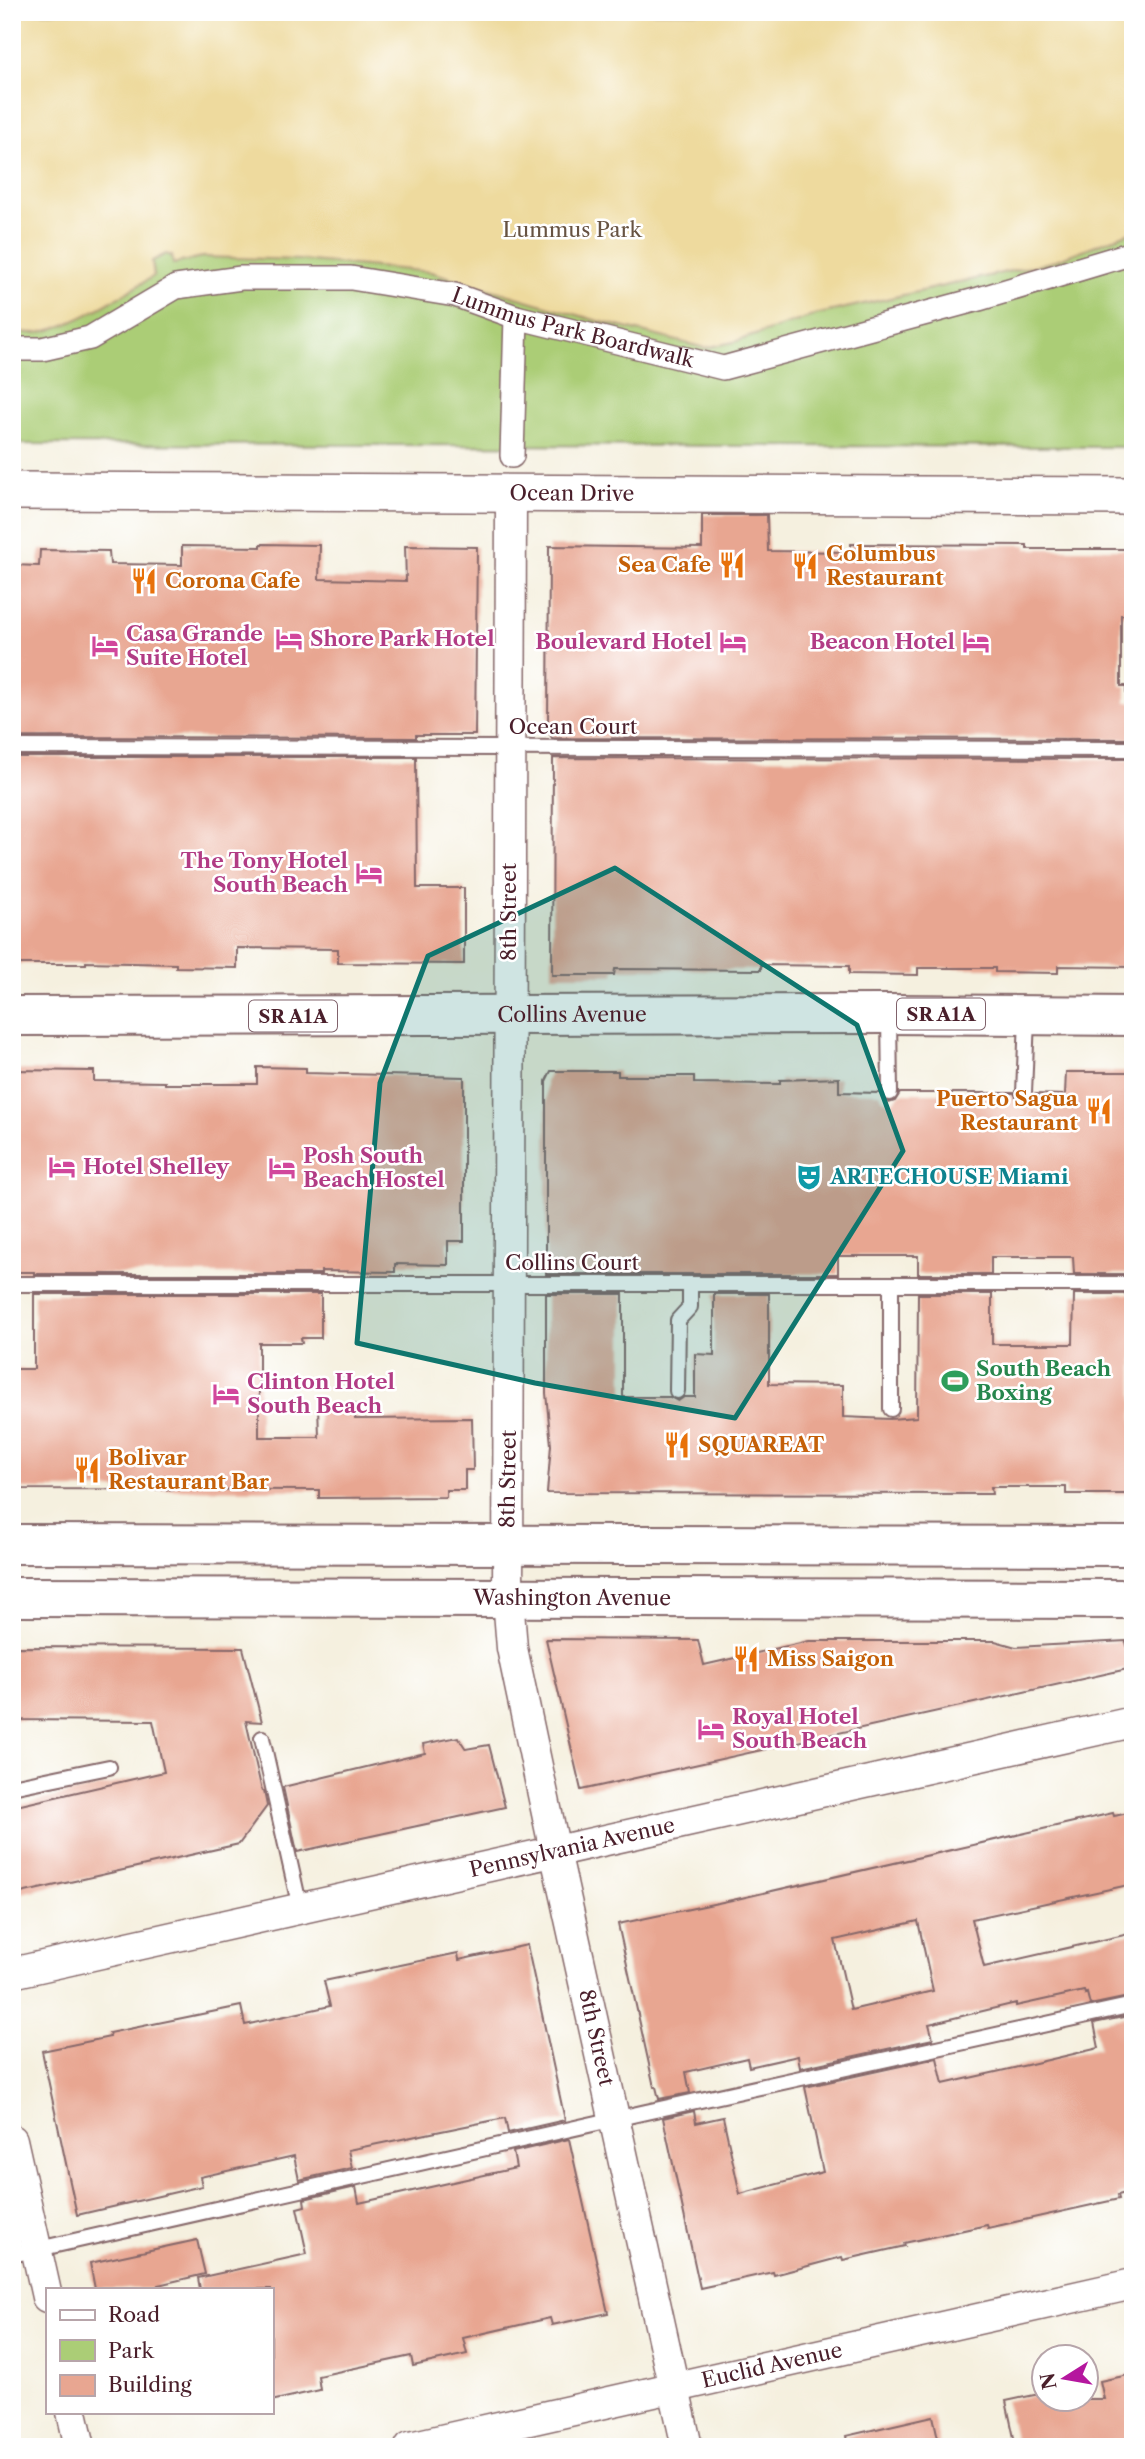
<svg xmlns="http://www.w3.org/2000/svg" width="1145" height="2459" font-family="'Libre Caslon Text',serif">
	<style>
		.green { fill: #abcd76; stroke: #7a7650; stroke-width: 2 }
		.sand { fill: #eeda9e; stroke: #9c7c64; stroke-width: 2 }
		.building { fill: #e8a691; fill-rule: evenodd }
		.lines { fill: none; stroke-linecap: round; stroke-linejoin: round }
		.service-casing { stroke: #86686a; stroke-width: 18 }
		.pedestrian-casing { stroke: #86686a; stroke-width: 26 }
		.minor-casing { stroke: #86686a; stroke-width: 33 }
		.tertiary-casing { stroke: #86686a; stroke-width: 40 }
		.secondary-casing { stroke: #86686a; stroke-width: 42 }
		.primary-casing { stroke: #86686a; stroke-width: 42 }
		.service { stroke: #fff; stroke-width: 14 }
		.pedestrian { stroke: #fff; stroke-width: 23 }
		.minor { stroke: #fff; stroke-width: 30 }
		.tertiary { stroke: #fff; stroke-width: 37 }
		.secondary { stroke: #fff; stroke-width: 38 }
		.primary { stroke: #fff; stroke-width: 38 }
		.marked { fill: #0f766e; fill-opacity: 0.2; stroke: #0f766e; stroke-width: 5; stroke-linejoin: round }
		.labels { text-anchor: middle; stroke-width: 5; stroke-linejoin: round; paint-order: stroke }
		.shield { fill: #fff; stroke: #80626b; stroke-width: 2 }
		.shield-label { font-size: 19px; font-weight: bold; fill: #4a1f2b }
		.park-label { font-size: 21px; fill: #675342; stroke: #fff }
		.street-label { font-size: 21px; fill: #4a1f2b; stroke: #fff }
		.food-label { font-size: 21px; font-weight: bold; fill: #c56008; stroke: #fff; text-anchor: start }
		.hotel-label { font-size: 21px; font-weight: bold; fill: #b23c85; stroke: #fff; text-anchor: start }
		.culture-label { font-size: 21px; font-weight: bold; fill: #0d838f; stroke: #fff; text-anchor: start }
		.leisure-label { font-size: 21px; font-weight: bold; fill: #27864d; stroke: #fff; text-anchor: start }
	</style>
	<rect width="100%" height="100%" fill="#fff"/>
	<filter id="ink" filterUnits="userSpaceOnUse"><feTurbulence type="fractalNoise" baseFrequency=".0143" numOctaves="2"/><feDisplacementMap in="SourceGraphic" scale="14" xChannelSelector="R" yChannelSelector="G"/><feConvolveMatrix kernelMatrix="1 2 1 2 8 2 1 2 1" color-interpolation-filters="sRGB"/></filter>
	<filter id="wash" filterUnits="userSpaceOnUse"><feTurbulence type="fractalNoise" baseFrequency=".00686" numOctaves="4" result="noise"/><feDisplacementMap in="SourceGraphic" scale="28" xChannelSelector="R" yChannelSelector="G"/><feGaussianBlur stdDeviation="1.57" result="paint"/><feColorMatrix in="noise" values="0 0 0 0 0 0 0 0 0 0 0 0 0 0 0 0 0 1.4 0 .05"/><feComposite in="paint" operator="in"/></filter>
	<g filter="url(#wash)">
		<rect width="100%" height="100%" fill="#f5f0df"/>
		<path class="green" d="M12,12H1133V447L12,444Z"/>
		<path class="sand" d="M12,12H1133V231L1051,262L819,314L734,342L705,348L598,321L431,272L299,260L202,257L173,264L172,256L166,254L152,261L154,276C124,294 69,330 34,333C27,333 19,332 12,331Z"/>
		<g id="blocks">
			<path class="building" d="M702,515H767L768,551L851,552V544L1027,545V549H1133V615H1121V686H1126V702H1133V739L552,738L548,731L549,546L702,548Z
				M261,544L320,545L319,579L406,581L405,546L477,547L475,735H416V738L12,737V565L39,566L40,550L109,551L110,564L182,565V546L261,547Z
				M12,757H416L417,888H464V964L338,963V949L237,948V968L176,967V964L86,962V964H12Z
				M553,758L1133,759V967L1058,966V973L995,972V968H918V975L849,974V966L761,965V970L615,969L614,975H552Z
				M257,1067L306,1068V1073L464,1077V1241H448V1265L395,1264V1272L321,1271V1274H34V1272H12V1070L94,1071V1081L165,1082V1084H257Z
				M551,1071H618V1076H694V1083L780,1084V1080L839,1078V1092L880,1093L882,1098L889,1103L895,1101L900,1093H1014L1018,1101L1024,1103L1032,1099L1034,1094L1065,1095L1066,1072H1133V1274H1074L1073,1257H991V1274H918V1256H838V1274H546V1081Z
				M34,1294H321V1338H301L302,1343H259V1437H319L318,1405L355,1404V1419L472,1418L473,1470H465V1490H446V1497L319,1498V1490L12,1489V1369H34Z
				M546,1294H623V1397H670L678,1401L684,1397H695V1354L714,1355V1294H769V1384L843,1385V1417L890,1419L917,1417L918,1294H992V1344H1073L1074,1294H1133V1494H1066V1487H991L992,1494L547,1493L551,1445L546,1393Z
				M546,1639L698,1640L704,1665L809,1641H995L1016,1647L1126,1641L1132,1668L581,1790Z
				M12,1647L243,1648L262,1722L246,1721L262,1791H264L267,1806L239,1844L12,1895V1807L164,1772L153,1721L12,1720Z
				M458,1737L466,1749L489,1745L505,1807L297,1852L283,1787L425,1753L423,1744Z
				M1133,1812V1884L972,1919L984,1967L1133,1933V1996L1090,2005L1087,1993L1085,1994L1084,1991L1016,2006V2003L929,2024L933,2039L800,2068L798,2056L749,2067L747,2058L686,2072L690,2093L659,2099L656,2087H654L618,1924L737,1899L1113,1813L1114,1816ZM918,1921L933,1991L851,2010L835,1940Z
				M527,1945L565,2120L508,2133L505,2118L348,2150L352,2168L299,2180L294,2156L200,2177L202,2186L77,2215L42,2051L110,2037L109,2033L241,2006L245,2025L330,2006L324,1981L458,1953L459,1960Z
				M1133,2015V2191L1118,2195L1119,2199L988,2228L987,2225L904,2243L905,2246L843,2260L842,2257L774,2275L773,2272L700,2288L663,2118L694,2111L696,2123L723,2117L740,2194L823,2172L805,2087L937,2058L943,2084L1027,2065L1099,2048L1094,2023Z
				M569,2139L608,2313L552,2325L550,2318L463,2338L467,2354L413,2366L411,2356L318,2376L320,2390L271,2401V2289H200L198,2278L307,2254L297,2208L305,2206L304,2199L356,2187L359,2203L426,2188L516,2168L513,2152Z
				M197,2240L205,2274L158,2285L159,2289H95L90,2263Z
				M1133,2374V2447H1016L1006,2401L1044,2393V2399H1104L1100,2381Z
				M933,2416L940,2447H848L846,2436Z"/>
		</g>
	</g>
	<g filter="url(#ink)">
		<use href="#blocks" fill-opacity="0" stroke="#86686a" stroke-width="2"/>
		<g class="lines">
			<g class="service-casing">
				<path id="service" d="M12,747L1133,749
					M889,1015L890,1093
					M1024,1093L1027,1018
					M12,1284H1133
					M677,1391L678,1320L690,1307V1284
					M891,1409V1284
					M262,1738L300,1908
					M12,1787L109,1767
					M12,2255L646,2112L1133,2005"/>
			</g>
			<g class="pedestrian-casing">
				<g id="pedestrian">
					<path id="s1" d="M12,349H42L90,338L176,287L241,278H351L455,295L516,317L723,368L979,299L1133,253"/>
					<path d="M512,456L516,317"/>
				</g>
			</g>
			<g class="minor-casing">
				<g id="minor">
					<path id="s2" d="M511,493L508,1598L512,1648L555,1851L687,2447"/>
					<path id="s3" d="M12,1973L1133,1722"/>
					<path d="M12,2140L47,2297"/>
					<path d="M72,2412L80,2447"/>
					<path id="s4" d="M410,2447L1133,2284"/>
				</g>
			</g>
			<g class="tertiary-casing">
				<g id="tertiary">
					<path id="s5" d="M12,491L1133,496"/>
				</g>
			</g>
			<g class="secondary-casing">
				<g id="secondary">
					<path d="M12,1544L1133,1546"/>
					<path id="s6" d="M12,1597L1133,1599"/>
				</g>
			</g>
			<g class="primary-casing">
				<g id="primary">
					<path id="s7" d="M12,1016L889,1014L1133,1016"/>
				</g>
			</g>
			<use href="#service" class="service"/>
			<use href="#pedestrian" class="pedestrian"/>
			<use href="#minor" class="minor"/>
			<use href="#tertiary" class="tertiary"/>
			<use href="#secondary" class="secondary"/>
			<use href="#primary" class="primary"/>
		</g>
	</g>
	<path class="marked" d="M615,868L857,1025L903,1151L735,1418L535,1383L357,1343L380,1083L428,956Z"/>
	<defs>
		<g id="restaurant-bare" transform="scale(2.1)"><path d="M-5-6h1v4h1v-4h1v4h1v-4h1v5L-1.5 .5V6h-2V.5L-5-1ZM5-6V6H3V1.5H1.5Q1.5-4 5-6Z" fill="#e8710a" stroke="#fff" stroke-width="2.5" paint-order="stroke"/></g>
		<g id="hotel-bare" transform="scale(2.1)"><path d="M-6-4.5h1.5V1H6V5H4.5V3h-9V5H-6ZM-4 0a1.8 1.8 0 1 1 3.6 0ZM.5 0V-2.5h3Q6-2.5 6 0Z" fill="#d1479c" stroke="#fff" stroke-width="2.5" paint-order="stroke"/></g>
		<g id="theatre-bare" transform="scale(2.1)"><path d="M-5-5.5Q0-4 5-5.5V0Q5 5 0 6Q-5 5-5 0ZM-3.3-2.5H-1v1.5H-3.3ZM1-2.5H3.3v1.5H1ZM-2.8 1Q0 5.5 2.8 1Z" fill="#0f9aa8" stroke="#fff" stroke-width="2.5" paint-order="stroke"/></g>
		<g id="stadium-bare" transform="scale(2.1)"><path d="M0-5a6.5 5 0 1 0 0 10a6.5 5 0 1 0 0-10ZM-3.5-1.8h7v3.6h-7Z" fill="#2e9e5b" stroke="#fff" stroke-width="2.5" paint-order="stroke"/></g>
	</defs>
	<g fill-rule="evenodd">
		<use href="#restaurant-bare" x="732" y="565"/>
		<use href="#restaurant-bare" x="805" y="566"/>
		<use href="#restaurant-bare" x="144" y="581"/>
		<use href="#hotel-bare" x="289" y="639"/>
		<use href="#hotel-bare" x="733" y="642"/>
		<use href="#hotel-bare" x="976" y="642"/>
		<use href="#hotel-bare" x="105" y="646"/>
		<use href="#hotel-bare" x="369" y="873"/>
		<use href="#restaurant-bare" x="1099" y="1111"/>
		<use href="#hotel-bare" x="62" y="1167"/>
		<use href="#hotel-bare" x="282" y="1168"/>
		<use href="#theatre-bare" x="809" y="1177"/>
		<use href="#stadium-bare" x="955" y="1381"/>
		<use href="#hotel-bare" x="226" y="1394"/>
		<use href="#restaurant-bare" x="677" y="1445"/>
		<use href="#restaurant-bare" x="87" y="1470"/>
		<use href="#restaurant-bare" x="746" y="1659"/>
		<use href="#hotel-bare" x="711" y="1729"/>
	</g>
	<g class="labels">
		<g class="shield">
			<rect x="897" y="998.5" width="88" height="31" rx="5"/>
			<rect x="249" y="1000.5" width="88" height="31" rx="5"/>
		</g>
		<g class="shield-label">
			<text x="941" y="1021">SR A1A</text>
			<text x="293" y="1023">SR A1A</text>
		</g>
		<g class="park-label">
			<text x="572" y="237">Lummus Park</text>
		</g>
		<g class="street-label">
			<text dy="7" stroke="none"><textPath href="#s1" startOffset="583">Lummus Park Boardwalk</textPath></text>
			<text dy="7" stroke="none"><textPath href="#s5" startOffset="560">Ocean Drive</textPath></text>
			<text x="573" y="734">Ocean Court</text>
			<text transform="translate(509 912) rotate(-90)" y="7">8th Street</text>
			<text dy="7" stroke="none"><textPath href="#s7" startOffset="560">Collins Avenue</textPath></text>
			<text x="572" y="1270">Collins Court</text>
			<text transform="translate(508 1479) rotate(-89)" y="7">8th Street</text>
			<text dy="7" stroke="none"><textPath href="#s6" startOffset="560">Washington Avenue</textPath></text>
			<text dy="7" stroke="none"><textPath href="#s3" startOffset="574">Pennsylvania Avenue</textPath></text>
			<text dy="7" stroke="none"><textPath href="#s2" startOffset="1554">8th Street</textPath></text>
			<text dy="7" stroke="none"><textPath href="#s4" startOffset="371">Euclid Avenue</textPath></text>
		</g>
		<g class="food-label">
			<text x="826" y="561">Columbus<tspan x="826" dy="24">Restaurant</tspan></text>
			<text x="711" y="572" text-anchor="end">Sea Cafe</text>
			<text x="165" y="588">Corona Cafe</text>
			<text x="1078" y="1106" text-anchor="end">Puerto Sagua<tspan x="1078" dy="24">Restaurant</tspan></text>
			<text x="698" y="1452">SQUAREAT</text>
			<text x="108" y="1465">Bolivar<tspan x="108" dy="24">Restaurant Bar</tspan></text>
			<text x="767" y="1666">Miss Saigon</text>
		</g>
		<g class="hotel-label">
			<text x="126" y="641">Casa Grande<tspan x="126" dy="24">Suite Hotel</tspan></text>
			<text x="310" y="646">Shore Park Hotel</text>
			<text x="712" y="649" text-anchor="end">Boulevard Hotel</text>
			<text x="955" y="649" text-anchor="end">Beacon Hotel</text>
			<text x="348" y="868" text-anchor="end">The Tony Hotel<tspan x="348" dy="24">South Beach</tspan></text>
			<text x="303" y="1163">Posh South<tspan x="303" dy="24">Beach Hostel</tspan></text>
			<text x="83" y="1174">Hotel Shelley</text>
			<text x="247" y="1389">Clinton Hotel<tspan x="247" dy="24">South Beach</tspan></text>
			<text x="732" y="1724">Royal Hotel<tspan x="732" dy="24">South Beach</tspan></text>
		</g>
		<g class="culture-label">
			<text x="830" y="1184">ARTECHOUSE Miami</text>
		</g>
		<g class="leisure-label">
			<text x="976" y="1376">South Beach<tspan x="976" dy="24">Boxing</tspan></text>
		</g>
	</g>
	<rect width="1145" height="2459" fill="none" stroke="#fff" stroke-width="42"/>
	<rect x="46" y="2288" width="228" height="126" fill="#ffffff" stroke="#b7a5aa" stroke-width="2"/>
	<rect x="60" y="2310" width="35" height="10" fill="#ffffff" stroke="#b7a5aa" stroke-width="2"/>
	<text x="108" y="2322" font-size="21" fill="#4a1f2b">Road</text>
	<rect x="60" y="2340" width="35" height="21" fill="#abcd76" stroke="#b7a5aa" stroke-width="2"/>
	<text x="108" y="2358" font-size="21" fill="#4a1f2b">Park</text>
	<rect x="60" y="2375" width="35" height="21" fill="#e8a691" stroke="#b7a5aa" stroke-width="2"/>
	<text x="108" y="2392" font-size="21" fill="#4a1f2b">Building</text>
	<g transform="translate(1065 2378) rotate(259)"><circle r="33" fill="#ffffff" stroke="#b7a5aa" stroke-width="2"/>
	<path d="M0-5L12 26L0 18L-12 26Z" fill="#b5179e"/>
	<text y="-10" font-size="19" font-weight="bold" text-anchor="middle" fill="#4a1f2b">N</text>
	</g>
</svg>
